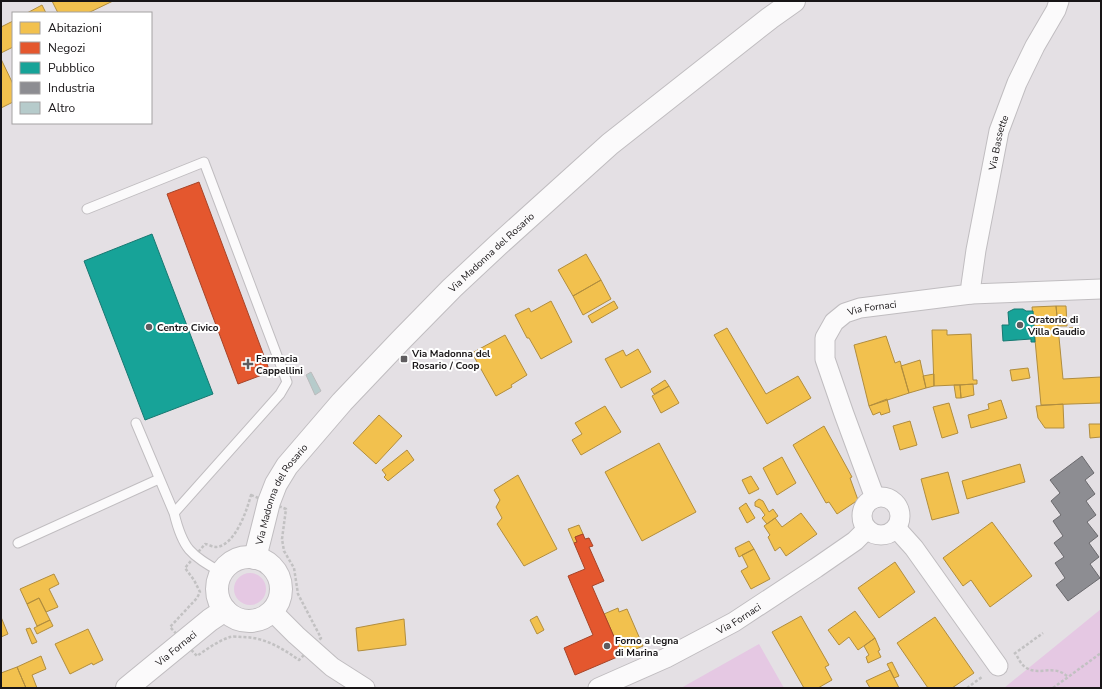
<svg xmlns="http://www.w3.org/2000/svg" width="1102" height="689" font-family="'Nunito Sans',sans-serif">
	<style>
		.green { fill: #e5c8e3 }
		.homes { fill: #f2c14e; stroke: #b18d3e }
		.shops { fill: #e4572e; stroke: #a74327 }
		.public { fill: #17a398; stroke: #177871 }
		.industry { fill: #8d8d92; stroke: #6a696d }
		.building { fill: #b6cbcb; stroke: #bbbbbc }
		.lines { fill: none; stroke-linecap: round; stroke-linejoin: round }
		.service-casing { stroke: #c0bdc0; stroke-width: 11 }
		.minor-casing { stroke: #c0bdc0; stroke-width: 21 }
		.tertiary-casing { stroke: #c0bdc0; stroke-width: 24 }
		.path { stroke: #c2c1c2; stroke-width: 2.5; stroke-dasharray: 3 2; stroke-linecap: butt }
		.service { stroke: #fbfafb; stroke-width: 9 }
		.minor { stroke: #fbfafb; stroke-width: 19 }
		.tertiary { stroke: #fbfafb; stroke-width: 22 }
		.poi-dot { fill: #5f5c5f; stroke: #fff; stroke-width: 1.5 }
		.labels { text-anchor: middle; stroke-width: 4; stroke-linejoin: round; paint-order: stroke }
		.street-label { font-size: 10px; fill: #181517; stroke: #fff }
		.poi-label { font-size: 10px; font-weight: bold; fill: #181517; stroke: #fff; text-anchor: start }
	</style>
	<rect width="100%" height="100%" fill="#e4e0e4"/>
	<path class="green" d="M234 589a16 16 0 1 1 32 0a16 16 0 1 1-32 0Z
		M1101,609V688H1004Z
		M759,644L784,688H681Z"/>
	<path class="homes" d="M52,1H113L88,13H58Z
		M42,5L46,13H27Z
		M13,21V47L1,53V27Z
		M1,59L13,84V102L1,108Z
		M586,254L601,280L573,296L558,270Z
		M601,280L611,299L583,315L573,296Z
		M551,301L572,342L541,359L529,338H527L515,315L529,308L531,312Z
		M614,301L618,308L592,323L588,316Z
		M1056,306L1063,379L1101,377V403L1041,405L1032,307Z
		M1056,306H1066L1067,326H1058Z
		M1080,327L1081,332L1069,333V328Z
		M727,328L766,394L798,376L811,398L767,424L714,335Z
		M932,330H947V335L971,334L973,380H977V384L934,386Z
		M505,335L527,375L511,385L512,387L496,396L472,353Z
		M886,336L895,363L900,361L909,393L869,406L854,345Z
		M638,349L651,372L621,388L605,359L623,350L626,356Z
		M920,360L926,388L909,393L901,366Z
		M1028,368L1030,378L1012,381L1010,370Z
		M934,374V386L926,388L923,376Z
		M665,380L669,386L654,394L651,389Z
		M973,384L974,395L961,398L960,385Z
		M954,385H960L961,398H956Z
		M669,386L679,403L661,413L652,396Z
		M887,399L890,412L881,415L880,412L873,415L869,406Z
		M1001,400L1007,418L971,428L968,415L989,409L988,404Z
		M949,403L958,433L942,438L933,407Z
		M1063,404L1064,428H1045L1038,418L1036,406Z
		M605,406L621,432L581,455L572,440L582,434L575,423Z
		M379,415L402,436L376,464L353,443Z
		M910,421L917,445L900,450L893,426Z
		M1089,424H1101V437L1090,438Z
		M824,426L852,477L850,478L858,500L837,514L829,502L826,503L793,445Z
		M659,443L696,512L642,541L605,472Z
		M407,450L414,460L388,481L384,477L386,475L382,470Z
		M782,457L796,483L777,495L763,468Z
		M1020,464L1025,482L967,499L962,481Z
		M948,472L959,513L932,520L921,479Z
		M518,475L557,549L524,566L497,524L502,518L496,507L500,500L494,490Z
		M751,476L759,489L749,494L742,480Z
		M759,499L763,501L769,512L773,509L778,516L767,524L762,518L765,515L760,508L755,506V502Z
		M746,503L755,518L747,523L739,508Z
		M801,513L817,534L786,556L780,547L775,551L768,537L770,535L764,526L775,518L782,527Z
		M992,522L1032,576L990,607L971,580L963,586L943,558Z
		M579,525L583,534L575,537L577,542L574,543L568,529Z
		M749,541L754,549L739,557L735,548Z
		M754,549L770,579L751,589L741,571L748,567L742,555Z
		M895,562L915,592L879,618L858,588Z
		M54,574L59,584L49,589L58,607L46,612L39,598L27,604L20,589Z
		M39,598L50,620L37,626L27,604Z
		M618,608L619,612L627,609L643,646L622,655L604,614Z
		M855,611L875,638L858,650L849,637L839,645L828,630Z
		M537,616L544,630L537,634L530,620Z
		M801,616L829,665L825,667L832,680L818,688H804L772,632Z
		M1,617L8,634L1,637Z
		M935,617L974,673L952,688H928L897,643Z
		M404,619L406,645L358,651L356,628Z
		M50,620L53,626L37,634L34,628Z
		M30,628L37,642L32,644L26,629Z
		M88,629L103,660L93,665L92,663L70,674L55,644Z
		M875,638L880,650L878,651L881,657L868,663L866,657L869,655L864,646Z
		M41,656L46,669L32,675L37,688H26L17,667Z
		M892,662L899,676L894,678L887,664Z
		M17,667L26,688H1V673Z
		M890,670L899,688H870L866,681Z"/>
	<path class="shops" d="M199,182L270,372L238,384L167,194Z
		M583,534L585,539L589,538L593,546L589,547L604,581L592,586L622,655L575,675L564,648L593,635L568,576L585,569L574,543L577,542L575,537Z"/>
	<path class="public" d="M152,234L213,394L145,420L84,261Z
		M1014,309H1023L1026,311H1033L1035,342H1031V339L1003,341L1002,325H1009L1008,312Z"/>
	<path class="industry" d="M1082,456L1094,473L1085,480L1095,494L1086,501L1096,515L1087,522L1098,536L1089,543L1099,557L1090,564L1100,578L1068,601L1056,585L1065,578L1055,563L1064,557L1054,543L1063,536L1053,521L1061,515L1051,501L1060,493L1050,480Z"/>
	<path class="building" d="M311,372L321,391L315,395L306,375Z"/>
	<g class="lines">
		<g class="service-casing">
			<path id="service" d="M87,209L204,162L287,382L280,394L174,513C183,550 190,554 222,573
				M136,423L174,513
				M18,543L159,479"/>
		</g>
		<g class="minor-casing">
			<g id="minor">
				<path id="s1" d="M971,294V285L976,250L999,131L1017,83L1035,46L1056,10L1059,1"/>
				<circle cx="881" cy="516" r="19"/>
				<path id="s2" d="M875,498L844,414L825,359V338L834,322L845,313L860,308L971,294L1101,289"/>
				<path d="M896,528L914,548L998,666"/>
				<path d="M272,611L296,635L332,667L365,688"/>
				<path id="s3" d="M598,688L666,658L734,622L816,568L855,541L867,529"/>
			</g>
		</g>
		<g class="tertiary-casing">
			<g id="tertiary">
				<circle cx="249" cy="589" r="32"/>
				<path id="s4" d="M255,558L269,502L276,484L287,466L342,402L400,341L452,288L498,245L610,144L770,18L794,1"/>
				<path id="s5" d="M127,688L210,620L225,610"/>
			</g>
		</g>
		<path class="path" d="M251,495L286,509L282,539L284,551L294,568L298,594L321,638L299,660C282,648 264,637 242,637C238,637 233,636 230,637C218,641 207,649 197,656L170,627L197,598L200,592L194,580L185,568L205,544C208,544 212,547 216,547C235,546 247,510 251,495Z
			M1014,654L1043,633
			M1017,656C1019,660 1022,665 1025,667C1038,677 1054,663 1068,677
			M967,688L982,677
			M1053,688L1101,653"/>
		<use href="#service" class="service"/>
		<use href="#minor" class="minor"/>
		<use href="#tertiary" class="tertiary"/>
	</g>
	<g class="poi-dot">
		<circle cx="1020" cy="325" r="4"/>
		<circle cx="149" cy="327" r="4"/>
		<rect x="400" y="355" width="8" height="8" rx="2"/>
		<path d="M246 358h4v4h4v4h-4v4h-4v-4h-4v-4h4z"/>
		<circle cx="607" cy="646" r="4"/>
	</g>
	<g class="labels">
		<g class="street-label">
			<text dy="4" stroke="none"><textPath href="#s1" startOffset="154">Via Bassette</textPath></text>
			<text dy="4" stroke="none"><textPath href="#s4" startOffset="394">Via Madonna del Rosario</textPath></text>
			<text dy="4" stroke="none"><textPath href="#s2" startOffset="229">Via Fornaci</textPath></text>
			<text dy="4" stroke="none"><textPath href="#s4" startOffset="70">Via Madonna del Rosario</textPath></text>
			<text dy="4" stroke="none"><textPath href="#s3" startOffset="157">Via Fornaci</textPath></text>
			<text dy="4" stroke="none"><textPath href="#s5" startOffset="63">Via Fornaci</textPath></text>
		</g>
		<g class="poi-label">
			<text x="1028" y="323">Oratorio di<tspan x="1028" dy="12">Villa Gaudio</tspan></text>
			<text x="157" y="331">Centro Civico</text>
			<text x="412" y="357">Via Madonna del<tspan x="412" dy="12">Rosario / Coop</tspan></text>
			<text x="256" y="362">Farmacia<tspan x="256" dy="12">Cappellini</tspan></text>
			<text x="615" y="644">Forno a legna<tspan x="615" dy="12">di Marina</tspan></text>
		</g>
	</g>
	<rect width="1102" height="689" fill="none" stroke="#181517" stroke-width="4"/>
	<rect x="12" y="12" width="140" height="112" fill="#ffffff" stroke="#a3a1a2"/>
	<rect x="20" y="22" width="20" height="12" fill="#f2c14e" stroke="#a3a1a2"/>
	<text x="48" y="32" font-size="12" fill="#181517">Abitazioni</text>
	<rect x="20" y="42" width="20" height="12" fill="#e4572e" stroke="#a3a1a2"/>
	<text x="48" y="52" font-size="12" fill="#181517">Negozi</text>
	<rect x="20" y="62" width="20" height="12" fill="#17a398" stroke="#a3a1a2"/>
	<text x="48" y="72" font-size="12" fill="#181517">Pubblico</text>
	<rect x="20" y="82" width="20" height="12" fill="#8d8d92" stroke="#a3a1a2"/>
	<text x="48" y="92" font-size="12" fill="#181517">Industria</text>
	<rect x="20" y="102" width="20" height="12" fill="#b6cbcb" stroke="#a3a1a2"/>
	<text x="48" y="112" font-size="12" fill="#181517">Altro</text>
</svg>
